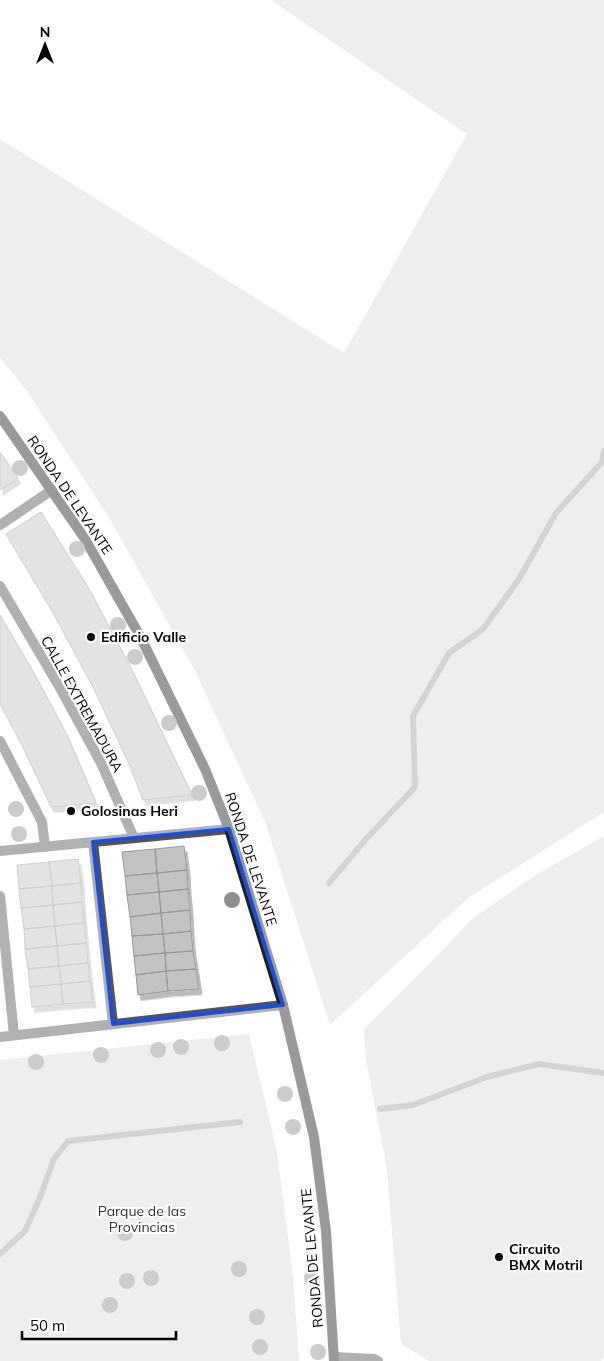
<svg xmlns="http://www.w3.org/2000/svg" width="604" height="1361" font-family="Mulish,sans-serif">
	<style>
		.green { fill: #dadada }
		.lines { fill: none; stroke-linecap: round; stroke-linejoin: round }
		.stream { stroke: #a1a1a1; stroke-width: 6 }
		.building { fill: #c3c3c3; stroke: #979797; filter: url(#shadow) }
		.pedestrian { stroke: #535353; stroke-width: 10 }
		.minor { stroke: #535353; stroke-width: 10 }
		.secondary { stroke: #202020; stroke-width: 10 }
		.tree { fill: #8e8e8e }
		.marked { fill: none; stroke: #1d4ed8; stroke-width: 4; stroke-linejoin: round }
		.poi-dot { fill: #000; stroke: #fff; stroke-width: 2 }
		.labels { text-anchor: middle; stroke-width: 4.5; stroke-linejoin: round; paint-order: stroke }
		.street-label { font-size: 14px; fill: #000; stroke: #fff }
		.poi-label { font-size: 14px; font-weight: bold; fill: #000; stroke: #fff; text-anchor: start }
		.park-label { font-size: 14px; fill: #313131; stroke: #fff }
	</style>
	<defs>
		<filter id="shadow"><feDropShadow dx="3" dy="5.5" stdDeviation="0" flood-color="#0004"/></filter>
	</defs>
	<rect width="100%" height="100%" fill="#fff"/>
	<path class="green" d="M271,0H604V812L468,898L330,1025L265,822L195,671L111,521L27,391L0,358V139L344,353L467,134Z
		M604,836V1357L601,1361H429L401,1344L387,1170L365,1054L364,1029L427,966L473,918L534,876Z
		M249,1034L277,1151L293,1276L299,1361H0V1060Z"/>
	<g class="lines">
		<path class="stream" d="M329,883L366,839L415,787L413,716L449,653L483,629L519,579L556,513L602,462L604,451
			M380,1109L413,1105L487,1077L539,1064L604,1073
			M0,1254L25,1231L39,1200L54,1159L68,1141L240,1122"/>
	</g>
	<path class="building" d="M0,452L18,478L0,490Z
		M41,512L88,587L130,666L192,795L143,800L129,764L93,687L51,609L6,534Z
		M0,615L33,671L67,735L96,803L51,807L22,745L0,704Z
		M184,846L187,870L157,873L155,849Z
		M155,849L157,873L125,876L122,852Z
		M78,859L81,883L52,886L49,862Z
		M49,862L52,886L19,889L17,865Z
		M187,870L188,889L159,892L157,873Z
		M157,873L159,892L127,895L125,876Z
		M81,883L82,902L53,905L52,886Z
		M52,886L53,905L21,908L19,889Z
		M188,889L190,910L161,913L159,892Z
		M159,892L161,913L130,917L127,895Z
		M82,902L84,923L55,926L53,905Z
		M53,905L55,926L24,929L21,908Z
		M190,910L191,931L163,934L161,913Z
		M161,913L163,934L132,936L130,917Z
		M84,923L86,943L57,946L55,926Z
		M55,926L57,946L25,949L24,929Z
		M191,931L193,951L165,953L163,934Z
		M163,934L165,953L134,956L132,936Z
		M86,943L88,963L59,966L57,946Z
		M57,946L59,966L28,969L25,949Z
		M193,951L196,969L166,971L165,953Z
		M165,953L166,971L136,975L134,956Z
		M88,963L90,981L61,984L59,966Z
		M59,966L61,984L30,987L28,969Z
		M196,969L199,989L168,991L166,971Z
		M166,971L168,991L138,995L136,975Z
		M90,981L93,1002L63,1004L61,984Z
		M61,984L63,1004L32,1007L30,987Z"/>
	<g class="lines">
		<path class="pedestrian" d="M0,525L52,490
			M0,741L42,822L45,847"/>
		<path class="minor" d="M0,586L60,688L101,763L134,838
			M93,842L113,1024
			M0,851L229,829
			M0,896L14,1035
			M0,1037L283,1005
			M334,1357L374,1359L378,1361"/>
		<path class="secondary" d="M0,416L85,539L141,638L205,769L229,829L283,1005L314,1137L326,1231L334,1361"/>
	</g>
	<g class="tree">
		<circle cx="20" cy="468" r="8"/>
		<circle cx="77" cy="549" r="8"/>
		<circle cx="118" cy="625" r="8"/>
		<circle cx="135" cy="657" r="8"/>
		<circle cx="169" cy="723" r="8"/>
		<circle cx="199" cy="793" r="8"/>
		<circle cx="16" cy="809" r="8"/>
		<circle cx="19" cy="834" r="8"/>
		<circle cx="232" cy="900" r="8"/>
		<circle cx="222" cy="1043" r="8"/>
		<circle cx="181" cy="1047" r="8"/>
		<circle cx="158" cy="1050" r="8"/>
		<circle cx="101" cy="1055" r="8"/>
		<circle cx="36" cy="1062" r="8"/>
		<circle cx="285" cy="1094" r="8"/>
		<circle cx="293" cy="1127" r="8"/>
		<circle cx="125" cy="1233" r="8"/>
		<circle cx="239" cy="1269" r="8"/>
		<circle cx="151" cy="1278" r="8"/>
		<circle cx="312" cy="1278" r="8"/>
		<circle cx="127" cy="1281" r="8"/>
		<circle cx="110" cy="1305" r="8"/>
		<circle cx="257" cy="1317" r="8"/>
		<circle cx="260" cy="1347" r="8"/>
		<circle cx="318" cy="1352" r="8"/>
	</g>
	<path d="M0 0H604V1361H0ZM229,829L283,1005L113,1024L93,842Z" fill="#fff" fill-opacity=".55" fill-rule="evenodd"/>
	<path class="marked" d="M229,829L283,1005L113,1024L93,842Z"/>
	<g class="poi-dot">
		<circle cx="91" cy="637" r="5"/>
		<circle cx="71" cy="811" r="5"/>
		<circle cx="499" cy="1257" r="5"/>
	</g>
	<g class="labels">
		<g class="street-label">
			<text transform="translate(70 495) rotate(56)" y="5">RONDA DE LEVANTE</text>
			<text transform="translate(82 704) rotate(61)" y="5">CALLE EXTREMADURA</text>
			<text transform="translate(251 859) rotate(72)" y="5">RONDA DE LEVANTE</text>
			<text transform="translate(312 1258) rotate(-95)" y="5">RONDA DE LEVANTE</text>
		</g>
		<g class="poi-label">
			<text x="101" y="642">Edificio Valle</text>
			<text x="81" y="816">Golosinas Heri</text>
			<text x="509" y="1254">Circuito<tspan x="509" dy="16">BMX Motril</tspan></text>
		</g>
		<g class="park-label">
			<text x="142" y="1216">Parque de las<tspan x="142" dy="16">Provincias</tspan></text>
		</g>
	</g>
	<g transform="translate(45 45)" stroke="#ffffff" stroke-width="4" paint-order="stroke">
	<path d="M0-4L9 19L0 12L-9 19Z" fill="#000000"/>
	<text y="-8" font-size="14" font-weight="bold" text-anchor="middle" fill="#000000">N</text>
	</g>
	<path d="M22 1331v8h154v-8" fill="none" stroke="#000000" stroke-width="2.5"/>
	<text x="30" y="1331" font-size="15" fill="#000000" stroke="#ffffff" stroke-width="4" paint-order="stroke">50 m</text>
</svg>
